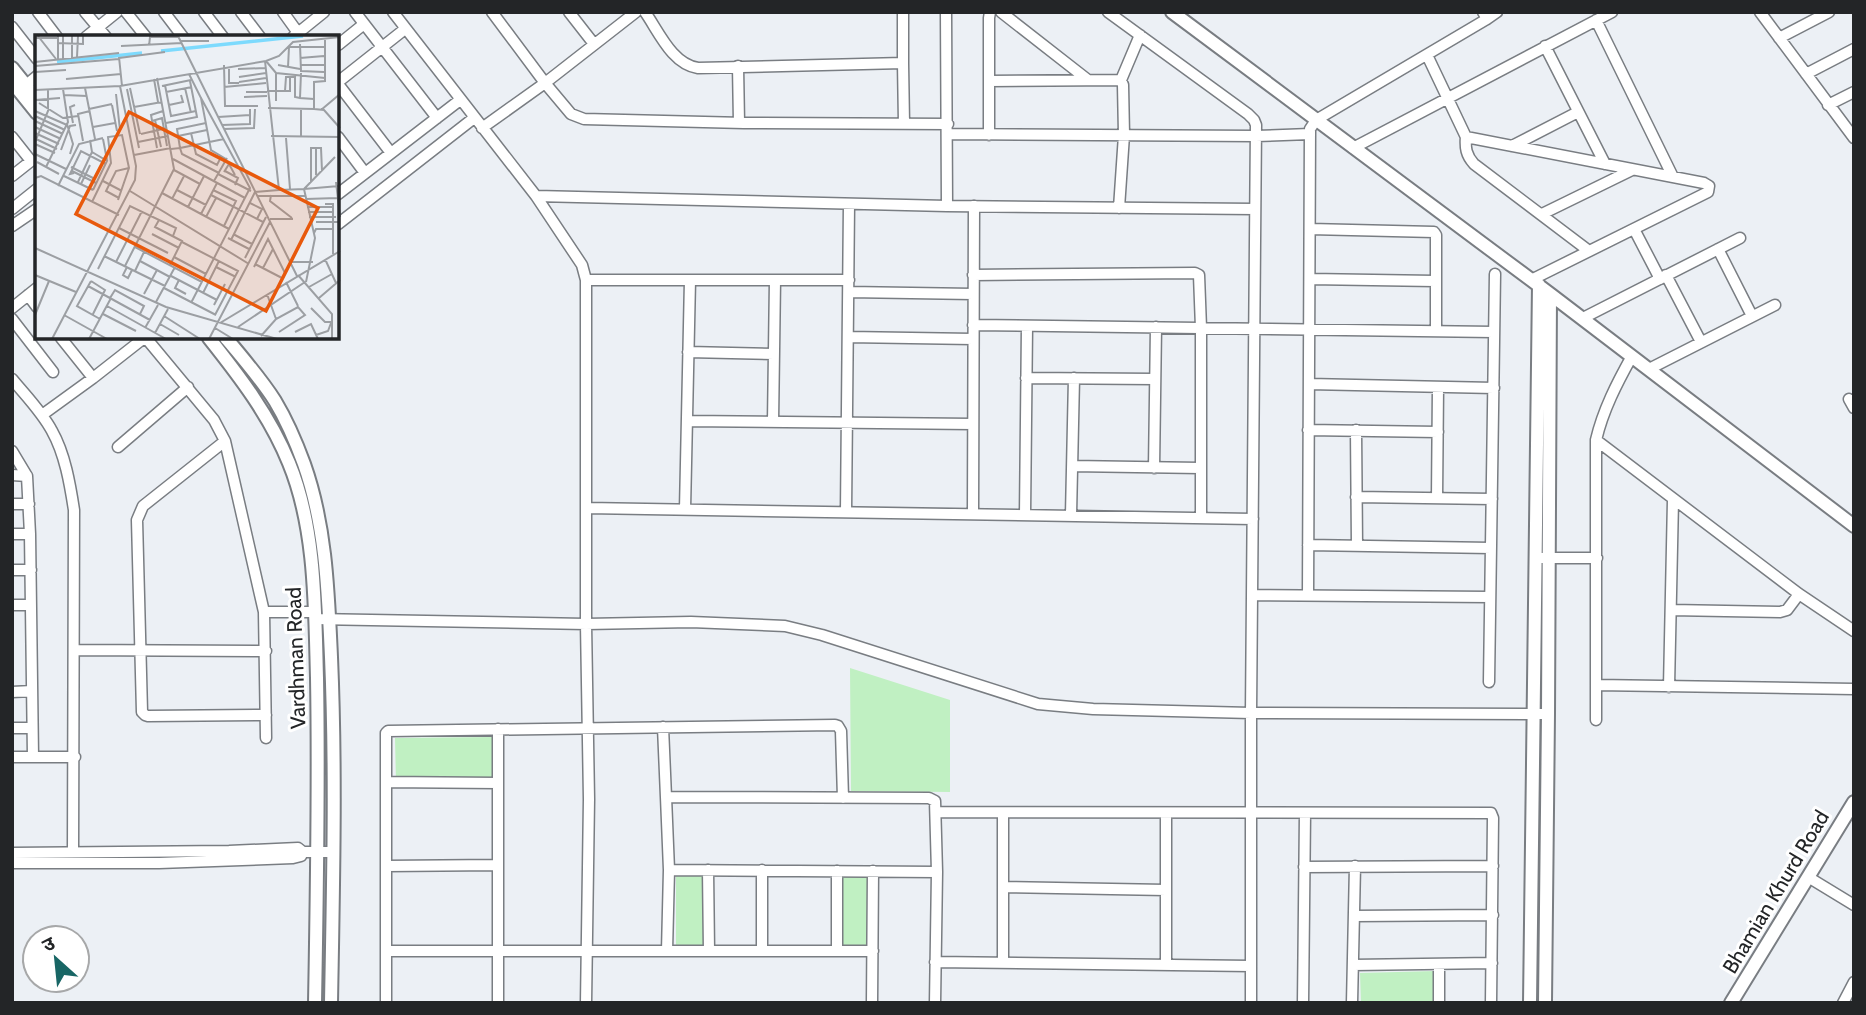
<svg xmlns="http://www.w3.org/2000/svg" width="1866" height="1015" font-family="Cabin,'Noto Sans Devanagari',sans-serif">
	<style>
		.green { fill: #c0f0c2 }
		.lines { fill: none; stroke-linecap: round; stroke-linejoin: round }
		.minor-casing { stroke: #797d82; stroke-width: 13 }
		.tertiary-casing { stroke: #797d82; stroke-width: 16 }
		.minor { stroke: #fff; stroke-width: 10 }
		.tertiary { stroke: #fff; stroke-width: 12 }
		.labels { text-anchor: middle; stroke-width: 6; stroke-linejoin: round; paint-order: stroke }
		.street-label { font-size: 21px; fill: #232527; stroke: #fff }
		.inset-river { fill: none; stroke: #7ddafd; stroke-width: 3.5 }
		.inset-road { fill: none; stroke: #9c9fa3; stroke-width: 2 }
		.view { fill: #e8590c; fill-opacity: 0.15; stroke: #e8590c; stroke-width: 3.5 }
		.inset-edge { fill: none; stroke: #232527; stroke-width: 3.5 }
	</style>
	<rect width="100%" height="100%" fill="#ecf0f5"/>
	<path class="green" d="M850,668L950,700V792L851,791Z
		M495,737V782L396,783L395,738Z
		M676,874H704V947H676Z
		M869,875V947H841V876Z
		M1435,971L1436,1003H1361L1360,973Z"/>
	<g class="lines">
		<g class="minor-casing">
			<path id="minor" d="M38,12L57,37
				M85,12L106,37
				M126,12L146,37
				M164,12L183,37
				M204,12L223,37
				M241,12L260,37
				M283,12L301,37
				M355,12L437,118
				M393,12L536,196L582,265L586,280V624L589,799L586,1003
				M492,12L545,83L636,12
				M569,12L594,44
				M645,12C659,32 672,64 698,68L903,63V12
				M946,12L947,206
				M1001,12L1088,80
				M1108,12L1248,114L1254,120L1256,125L1251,713V1003
				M1483,12L1487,19L1497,12
				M1760,12L1854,138
				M1596,20L1673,177
				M12,27L37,59
				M86,37L117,12
				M293,37L324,12
				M1779,38L1829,12
				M338,45L364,24
				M1545,46L1605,164
				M1427,55L1466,137L1704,183L1709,186L1708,192L1531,280
				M903,63L904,124
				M738,66L739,123
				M1806,74L1854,49
				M1121,80L1140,35
				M989,81L1121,80L1123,85L1124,135L1119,208
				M338,82L405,29
				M338,84L391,153
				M26,85L37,76
				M1828,105L1854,92
				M482,128L545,83L571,114L584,119L744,123L948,124
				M948,134L1256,136L1310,134
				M989,135V18L990,12
				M1466,136C1465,148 1466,155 1474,164L1589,251
				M12,137L31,161L12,176
				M338,137L365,173
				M1512,146L1578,112
				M1353,148L1612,12
				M338,194L460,100
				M536,196L947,206L1255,209
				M12,209L37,189
				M1542,214L1632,170
				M338,224L474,118
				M12,226L37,209
				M1310,229L1434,232L1436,235V331
				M1634,229L1660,279
				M1718,249L1752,316
				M973,275L1195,273L1199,275L1201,328V518
				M1666,275L1701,342
				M1310,279L1435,281
				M586,280H849
				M849,292L973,294
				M28,295L37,307
				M12,308L37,288
				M1583,318L1740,238
				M12,319L53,372
				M973,325L1494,332
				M848,337L973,339
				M61,338L93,378
				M146,338L214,420L225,441L264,612L266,738
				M688,352L774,354
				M1649,369L1775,305
				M1026,378L1155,379
				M12,379C26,396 42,412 52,431C65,454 70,484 74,510L73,852
				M1309,384L1494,388
				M1849,399L1854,408
				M42,415L93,378L144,338
				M687,421L973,424
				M773,422L775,280
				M1308,430L1438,432
				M1356,430L1357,546
				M1596,440C1603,410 1617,383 1632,356
				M225,441L143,506L137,520L142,712L145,715L148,716L266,715
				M118,447L188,387
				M12,451L27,476
				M1072,466L1200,468
				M1154,468L1156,327
				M12,475L27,476L30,534L33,757
				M1356,497L1492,499
				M1437,498L1438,387
				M12,504H29
				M587,508L1253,519
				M685,509L690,280
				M846,512L849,204
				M973,514L974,206
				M1025,515L1027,326
				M1071,515L1074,378
				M12,534H30
				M1308,545L1491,548
				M1535,558H1597
				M12,570H31
				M1252,595L1490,597
				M1308,595L1310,129L1316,120L1487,19
				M12,605H31
				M1671,610L1780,612L1787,610L1799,594
				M264,612H315
				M315,619L586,624L691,622L785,626L822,635L1038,704L1093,709L1251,713L1548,714
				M74,650L266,651
				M1489,682L1495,274
				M1596,685L1854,689
				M1669,687L1673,500
				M12,692L32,691
				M1596,720V440L1799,594L1854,631
				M663,727L666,797L929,798L935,801L937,872L935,1003
				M12,728H32
				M498,729V1003
				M12,757H75
				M386,782L498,783
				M666,797L669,870L667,951
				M936,812L1491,813L1493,818L1491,1003
				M1003,813V963
				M1166,813V965
				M12,853L229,851L298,848L303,852H334
				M12,863H159L293,858L301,856L303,852
				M386,866L497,865
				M1304,867L1493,866
				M669,870L937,872
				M708,870L709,951
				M762,870V951
				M1808,877L1854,905
				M1003,887L1166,890
				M1354,916L1493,915
				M386,951H873
				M837,951V871
				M935,962L1251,966
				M1353,965L1492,963
				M386,1003V733L388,731L835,725L838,726L841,731L843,798
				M872,1003L873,871
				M1303,1003L1305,813
				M1352,1003L1355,866
				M1439,1003V964
				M1843,1003L1854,982"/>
		</g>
		<g class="tertiary-casing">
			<path id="tertiary" d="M1172,12L1550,294L1854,526
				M12,68L37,99
				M12,82L37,113
				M209,338C240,377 270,416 289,463C316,528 315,608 317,678C319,786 317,894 315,1003
				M226,338C243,358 261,379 275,401C287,421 296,442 304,464C326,526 328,592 331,657C336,773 333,888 331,1003
				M1530,1003L1539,285
				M1545,1003L1548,714L1550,294
				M1731,1003L1854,802"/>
		</g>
		<use href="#minor" class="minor"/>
		<use href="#tertiary" class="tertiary"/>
	</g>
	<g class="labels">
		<g class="street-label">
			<text transform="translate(296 658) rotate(-92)" y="7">Vardhman Road</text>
			<text transform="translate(1776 892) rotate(-59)" y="7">Bhamian Khurd Road</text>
		</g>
	</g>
	<g transform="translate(35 35)">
		<rect width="304" height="304" fill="#ecf0f5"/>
		<path class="inset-river" d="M126,16L268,1M22,27L107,18"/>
		<path class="inset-road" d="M3,1L21,24M143,1L262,241M0,3H23M146,6H174M23,8L48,9V1M265,9L266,36L289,37M86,11L147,8M114,11L115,2H144M42,22L43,1M84,22L87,51M37,23V1M84,23L130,17M265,23L289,21M23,24V1M28,24V1M230,26L244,155L269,154L280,203L271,247M231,26L241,38L290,43M0,27L84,18M189,30L190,71H223M243,30L265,34M265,30H289M0,31L84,24M253,32L254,12H290M194,34V48H204M203,34L230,33M0,37L31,35M266,38L265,63L279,64M154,39L166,63L176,115L191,124M204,42L231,38M31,44L86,39M119,44L123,67M204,47L231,43M130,50L136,81L161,76M127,51L156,45M189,52L231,48M50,53L60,104M95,53L105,99M150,53L156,78M92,54L104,113M0,55L85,51L231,26L244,21L258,7L305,2M232,56H255V42M250,56L251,42H260V62L265,63M131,57L157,52M211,57H232M81,59L85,95M29,60L52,61M209,62L232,61M0,65L25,63M241,66V38M4,68L28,83L43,81M77,70L82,96M134,70L148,67L146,60M99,72L127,67M233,73L279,74V47L290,46V4M54,74L77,69M279,74L289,75L305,93M286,75L305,59M0,76L32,90M0,81L30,95M183,82L215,80M120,85L126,112M0,86L28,99M117,86L127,83L132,111M38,88L35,72L40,70M131,88L162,82L155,46M171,88L142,94L145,113L189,104M32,89L38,109L35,119M187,90L215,89V74M0,92L26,104M58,92L80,88M189,94L219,93L220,74M0,98L24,109M156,98L161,119L182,130L186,122M106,99L132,93M143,101L172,95M236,101L305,102M266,101V74M251,103L255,154M1,104L22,114M68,104L72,125M48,106L43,79L55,76M0,107L13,76V55M103,107L133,101M0,109L20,118M122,113L116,80L128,76M281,113V140M136,114L145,113L147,119L184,138M26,115L35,91L41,90M57,117L72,126L58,155M0,119L31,134M99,120L136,113M138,124L210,163M2,127L24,139M11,132L33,87L28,54M36,132L60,144M139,135L165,149M37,136L61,148M190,136L203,143L200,150M189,137L194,129L200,140M39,138L35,139L46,116L71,129M183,139L216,156M29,141L58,155M0,143L6,141L84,180M68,146L87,156M179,146L192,123M43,147L57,117L55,105M276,147V113H286L287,136M301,147L305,182M46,149L55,130M23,151L44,109L68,103M269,154L300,122M269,154L304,151M142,155L171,170M178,155L201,166L189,191M95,156L214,229M127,158L194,194M176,160L228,187M236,160L235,166L257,183M223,161H270M84,163L71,156L81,136L94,133M137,164L149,141M271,164L302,163M57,167L76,128L73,102L87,100L94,133L83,165M215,168L227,174L222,184M290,169H298V219M153,172L169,141M272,172H298M273,177H298M166,179L182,148M171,182L181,163M274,182H301M235,184H258M124,185L120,192L147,206L135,230M281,187H305M84,193L133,218M279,198L281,194H298M117,199L144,213M198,199L217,209M193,203L214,214M196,205L220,157L244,155M147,207L203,236L180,280M100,212L167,247M0,213L131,272L242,304M69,221L130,251M139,222L171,239M210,223L231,182M290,224L301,248M105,226L135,242M81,227L107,176M255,227H278M220,229L247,243M90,231L139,134L122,43M92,232L88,240L93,243L97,235M181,232L201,242M219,232L233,204L250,238L248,243M228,233L238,214M63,234L95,171L141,193L138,201M100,236L109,217M0,240L41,257M263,240L297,279V304M136,241L182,265M144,245L140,253L151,259M56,246L42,271L65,284M56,246L70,255L58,279M251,247L263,271M53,251L115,285M274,252L297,239M129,253L181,280M168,258L184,226M109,259L122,235M232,259L241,284M75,263L80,255L109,271L105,279M284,263L305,245M121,267L140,232M156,268L215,153L166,63M179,270L190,249M72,271L131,304M276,273L290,287H297M68,279L101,296M0,280L14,246M29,280L72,304M129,281L165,304M185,288L305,216M125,289L144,300M203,292L270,247M110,293L123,270M180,293L198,304M260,297L276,289L283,304M120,298L133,274M281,300L293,296L296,288M226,301L241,284L263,272L270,280L244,297M17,304L100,145L101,131L85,51M54,304L76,263M174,304L235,187"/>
		<path class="view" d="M94,77L283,173L231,276L41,179Z"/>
		<rect width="304" height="304" class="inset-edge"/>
	</g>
	<rect width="1866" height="1015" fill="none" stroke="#232527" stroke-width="28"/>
	<g transform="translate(56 959) rotate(333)"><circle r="33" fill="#ffffff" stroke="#a7a8a9" stroke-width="2"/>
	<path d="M0-5L12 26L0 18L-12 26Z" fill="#186665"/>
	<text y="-10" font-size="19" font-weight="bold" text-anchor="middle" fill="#232527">उ</text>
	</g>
</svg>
